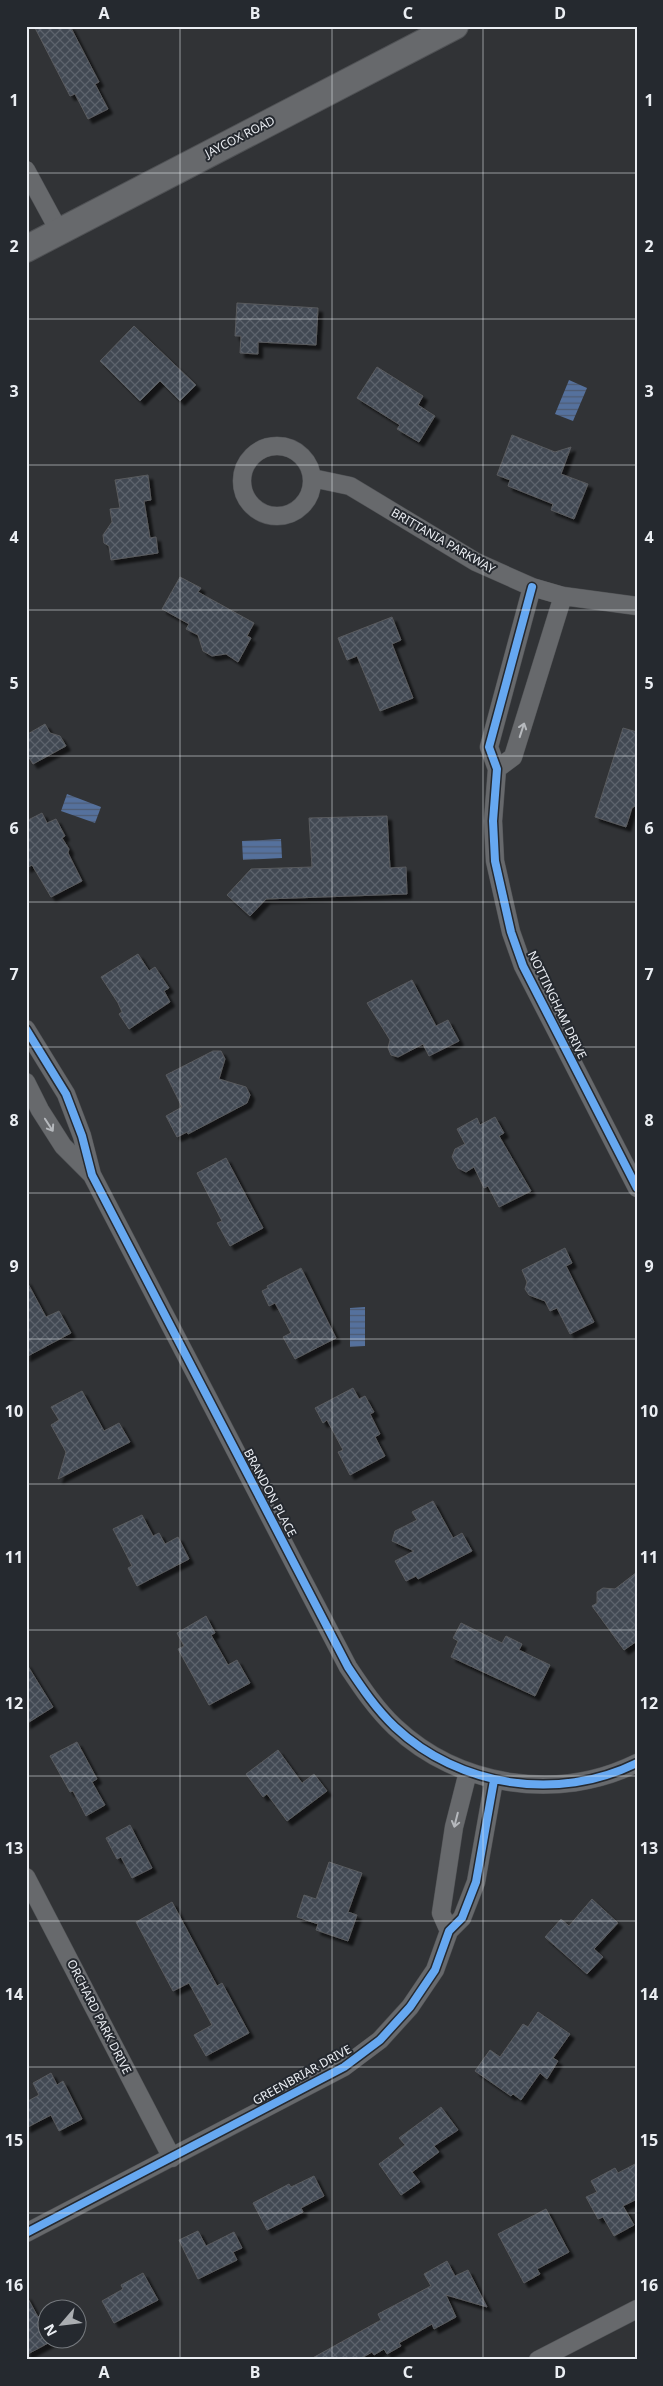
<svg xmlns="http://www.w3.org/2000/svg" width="663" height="2386" font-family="'Noto Sans',sans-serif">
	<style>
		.water { fill: url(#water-rules) }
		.building { fill: url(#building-cross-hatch); stroke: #595b5e; filter: url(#shadow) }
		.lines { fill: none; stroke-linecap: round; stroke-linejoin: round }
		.street-casing { stroke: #505255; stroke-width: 19 }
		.secondary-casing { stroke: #505255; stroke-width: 28 }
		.street { stroke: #67696c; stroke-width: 18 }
		.secondary { stroke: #67696c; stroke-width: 26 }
		.cycleway-casing { stroke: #25292f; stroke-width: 11 }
		.cycleway { stroke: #66a8f1; stroke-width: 8 }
		.oneway { stroke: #b6b9bd }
		.grid { fill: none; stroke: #ebeef3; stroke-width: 1; stroke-opacity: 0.55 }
		.labels { text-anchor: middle; stroke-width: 4; stroke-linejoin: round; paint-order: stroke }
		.street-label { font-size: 12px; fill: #ebeef3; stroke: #25292f }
		.neatline { fill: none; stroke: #ebeef3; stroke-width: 2 }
		.grid-label { font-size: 16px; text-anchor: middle; font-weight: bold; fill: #ebeef3 }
	</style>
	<defs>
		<pattern id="water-rules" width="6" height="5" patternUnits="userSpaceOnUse" patternTransform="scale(1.25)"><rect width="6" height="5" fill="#55719d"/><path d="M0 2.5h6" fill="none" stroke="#4e5c73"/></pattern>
		<pattern id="building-cross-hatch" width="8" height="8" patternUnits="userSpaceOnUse" patternTransform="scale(1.25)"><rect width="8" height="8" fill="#424853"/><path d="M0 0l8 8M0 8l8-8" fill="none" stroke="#5d636c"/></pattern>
		<filter id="shadow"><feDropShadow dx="4.5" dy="4.5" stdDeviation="1" flood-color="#0009"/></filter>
	</defs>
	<rect width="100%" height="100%" fill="#313336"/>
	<path class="water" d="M569,380L587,388L573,421L555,414Z
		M67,794L101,807L95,823L61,811Z
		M281,839L282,858L243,860L242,841Z
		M365,1307V1346L350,1347V1308Z"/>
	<path class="building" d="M34,26H70L99,82L95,84L108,109L88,119L75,94L70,96Z
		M237,303L318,308L316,345L258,342V354L240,353L241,336H235Z
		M134,326L196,385L180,401L160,381L140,401L100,361Z
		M377,367L423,396L418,405L435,416L419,442L397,429L400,425L357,398Z
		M512,435L555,452L571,447L561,474L588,484L574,519L551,510L553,504L508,486L510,480L497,475Z
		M148,475L151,500L144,501L150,538L156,537L158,553L111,560L109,546L104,543L103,535L112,522L110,509L120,508L115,480Z
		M180,577L201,588L198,592L254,623L247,636L251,638L238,662L226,654L212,656L203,651L198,635L186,629L189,624L162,609Z
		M392,617L401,640L392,644L413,698L380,711L357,656L347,660L338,638Z
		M45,724L50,733L60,736L66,746L33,764L26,753V735Z
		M623,728L637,732V805L632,808L626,827L595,817Z
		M42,813L47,823L56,819L65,836L62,838L69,849L68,853L82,881L51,897L32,865L26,868V821Z
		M387,816L390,868L406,867L407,894L266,899L250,916L227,895L251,869L312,867L309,818Z
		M138,954L149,971L155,967L169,988L164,991L170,1002L129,1029L119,1014L122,1012L118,1003L101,977Z
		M412,980L436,1026L448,1020L459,1041L429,1056L423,1044L398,1057L391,1055L388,1048L390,1040L367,1003Z
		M213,1051H221L225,1059L219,1079L246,1087L250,1095L247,1103L188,1134L187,1132L177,1137L166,1116L182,1107L166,1075Z
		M495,1117L504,1133L499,1136L531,1191L499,1207L488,1186L484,1188L474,1167L466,1172L458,1168L452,1157L455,1149L465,1144L457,1129L477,1118L480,1125Z
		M226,1158L263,1228L230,1246L217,1223L222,1221L197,1173Z
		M565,1248L572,1263L566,1266L594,1322L570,1334L557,1308L550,1311L545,1301L529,1295L525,1289L527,1282L522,1270Z
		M301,1268L336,1338L295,1359L283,1337L291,1333L275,1303L269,1306L262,1291L268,1288L267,1286Z
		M26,1280L46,1317L59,1311L71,1333L26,1357Z
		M353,1388L359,1399L365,1396L374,1412L370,1414L380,1434L375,1437L385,1456L350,1475L338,1452L343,1450L327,1420L323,1423L315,1408Z
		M82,1391L104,1431L119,1423L130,1442L58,1479L66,1452L51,1425L59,1420L51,1407Z
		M433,1501L453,1538L462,1533L472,1551L418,1579L416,1576L406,1581L395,1561L414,1551L392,1541L395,1531L417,1520L412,1512Z
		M142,1515L153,1536L159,1533L165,1544L178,1537L189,1559L137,1586L128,1568L132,1566L113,1529Z
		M637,1572V1641L624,1650L592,1606L597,1603V1592L603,1588L615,1589Z
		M206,1616L215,1633L211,1635L228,1665L237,1660L250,1683L209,1705L178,1649L184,1646L177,1633Z
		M461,1623L502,1643L506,1636L522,1644L519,1650L550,1665L535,1696L451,1657L458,1641L453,1638Z
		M26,1663L53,1707L26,1724Z
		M77,1742L97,1779L92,1782L105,1805L86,1816L73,1791L70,1792L50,1756Z
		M278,1750L302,1783L314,1774L327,1791L287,1821L267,1794L263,1797L246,1774Z
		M130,1825L152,1868L132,1878L121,1857L117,1859L106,1838Z
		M329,1862L362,1873L348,1912L357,1915L348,1941L316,1930L318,1924L297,1917L304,1895L316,1899Z
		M592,1899L618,1923L594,1949L603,1957L587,1974L545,1937L561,1919L569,1926Z
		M172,1902L217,1986L222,1983L249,2033L206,2056L194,2035L212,2025L189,1983L173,1991L136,1922Z
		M538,2012L570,2034L553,2058L558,2061L547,2079L540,2073L521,2100L513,2094L511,2096L475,2071L490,2050L500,2057L523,2024L528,2027Z
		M51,2073L57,2085L63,2081L82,2119L59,2131L51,2115L26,2128V2102L39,2095L33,2083Z
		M441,2107L458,2130L434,2146L439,2152L412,2172L420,2182L401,2195L379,2164L405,2145L399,2138Z
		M637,2163V2199L623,2206L634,2225L614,2236L603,2217L598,2219L586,2197L597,2192L591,2181L615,2168L618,2173Z
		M314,2176L324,2196L301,2208L303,2212L267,2230L253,2203L289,2184L291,2187Z
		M546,2209L569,2252L537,2269L540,2274L524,2283L498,2234Z
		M198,2231L206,2246L234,2232L242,2248L233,2252L237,2260L198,2279L179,2240Z
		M447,2261L455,2276L468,2270L487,2307L446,2295L456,2317L434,2329L432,2324L399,2343L401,2346L387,2354L384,2349L374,2355L372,2352L358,2360H309L381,2320L378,2314L431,2286L424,2274Z
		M143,2273L158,2300L114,2323L102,2301L123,2289L121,2285Z
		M26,2295L38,2317L48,2312V2338L52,2341L26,2355Z"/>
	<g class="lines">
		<g class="street-casing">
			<path id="street" d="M26,170L59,231
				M242 481a35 35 0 1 1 70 0a35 35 0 1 1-70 0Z
				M312,478L350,486L476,562L532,587L563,596L637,606
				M532,587L489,747L497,769L493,821L495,861L511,932L523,966L637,1188
				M497,769L513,757L563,596
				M26,1029L66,1094L82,1136L92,1175L348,1667C362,1688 376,1709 395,1727C459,1787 558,1802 637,1763
				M26,1082L40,1110L63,1146L92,1175
				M26,1877L172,2158
				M449,1931L441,1913L454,1827L468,1772
				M26,2233L344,2067L380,2040L410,2007L435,1970L449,1931L462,1918L476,1882L494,1780
				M538,2360L637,2309"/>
		</g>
		<g class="secondary-casing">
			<path id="secondary" d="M26,249L455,26"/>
		</g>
		<use href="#street" class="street"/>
		<use href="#secondary" class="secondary"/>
		<g class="cycleway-casing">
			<path id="cycleway" d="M532,587L489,747L497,769L493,821L495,861L511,932L523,966L637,1188
				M26,1029L66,1094L82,1136L92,1175L348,1667C362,1688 376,1709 395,1727C459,1787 558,1802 637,1763
				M26,2233L344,2067L380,2040L410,2007L435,1970L449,1931L462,1918L476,1882L494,1780"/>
		</g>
		<use href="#cycleway" class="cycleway"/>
	</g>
	<defs><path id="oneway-shaft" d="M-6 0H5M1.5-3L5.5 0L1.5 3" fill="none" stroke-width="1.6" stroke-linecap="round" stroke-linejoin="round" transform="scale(1.25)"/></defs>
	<g class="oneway">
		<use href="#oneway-shaft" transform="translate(522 730) rotate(-72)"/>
		<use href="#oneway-shaft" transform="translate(49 1125) rotate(57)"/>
		<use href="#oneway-shaft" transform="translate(456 1820) rotate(104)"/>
	</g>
	<path class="grid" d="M180,26V2360M332,26V2360M483,26V2360M26,173H637M26,319H637M26,465H637M26,610H637M26,756H637M26,902H637M26,1047H637M26,1193H637M26,1339H637M26,1484H637M26,1630H637M26,1776H637M26,1921H637M26,2067H637M26,2213H637"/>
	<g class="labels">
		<g class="street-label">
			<text transform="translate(240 137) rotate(-27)" y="4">JAYCOX ROAD</text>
			<text transform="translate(443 541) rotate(30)" y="4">BRITTANIA PARKWAY</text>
			<text transform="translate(557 1005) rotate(64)" y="4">NOTTINGHAM DRIVE</text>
			<text transform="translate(270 1493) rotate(62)" y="4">BRANDON PLACE</text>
			<text transform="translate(99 2017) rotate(63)" y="4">ORCHARD PARK DRIVE</text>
			<text transform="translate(302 2075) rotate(-29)" y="4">GREENBRIAR DRIVE</text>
		</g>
	</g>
	<rect width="663" height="2386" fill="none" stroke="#25292f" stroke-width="55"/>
	<g transform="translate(62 2324) rotate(242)"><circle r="24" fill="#25292f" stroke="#74787d"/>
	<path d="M0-4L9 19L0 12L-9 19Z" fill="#aaadb1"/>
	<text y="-8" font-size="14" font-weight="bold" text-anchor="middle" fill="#ebeef3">N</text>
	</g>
	<rect x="28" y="28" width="608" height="2330" class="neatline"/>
	<g class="grid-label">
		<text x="104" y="19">A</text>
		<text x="255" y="19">B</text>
		<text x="408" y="19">C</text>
		<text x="560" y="19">D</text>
		<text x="14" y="106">1</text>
		<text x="649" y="106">1</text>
		<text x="14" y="252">2</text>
		<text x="649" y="252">2</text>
		<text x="14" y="397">3</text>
		<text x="649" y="397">3</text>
		<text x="14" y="543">4</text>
		<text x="649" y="543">4</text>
		<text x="14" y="689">5</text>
		<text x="649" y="689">5</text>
		<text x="14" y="834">6</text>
		<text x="649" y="834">6</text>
		<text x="14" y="980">7</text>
		<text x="649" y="980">7</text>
		<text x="14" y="1126">8</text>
		<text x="649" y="1126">8</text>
		<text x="14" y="1272">9</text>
		<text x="649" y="1272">9</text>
		<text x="14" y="1417">10</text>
		<text x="649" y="1417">10</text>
		<text x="14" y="1563">11</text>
		<text x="649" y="1563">11</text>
		<text x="14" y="1709">12</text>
		<text x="649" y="1709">12</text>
		<text x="14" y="1854">13</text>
		<text x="649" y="1854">13</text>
		<text x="14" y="2000">14</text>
		<text x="649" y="2000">14</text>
		<text x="14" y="2146">15</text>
		<text x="649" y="2146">15</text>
		<text x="14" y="2291">16</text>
		<text x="649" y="2291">16</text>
		<text x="104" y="2378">A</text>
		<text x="255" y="2378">B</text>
		<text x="408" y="2378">C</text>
		<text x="560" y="2378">D</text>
	</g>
</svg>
